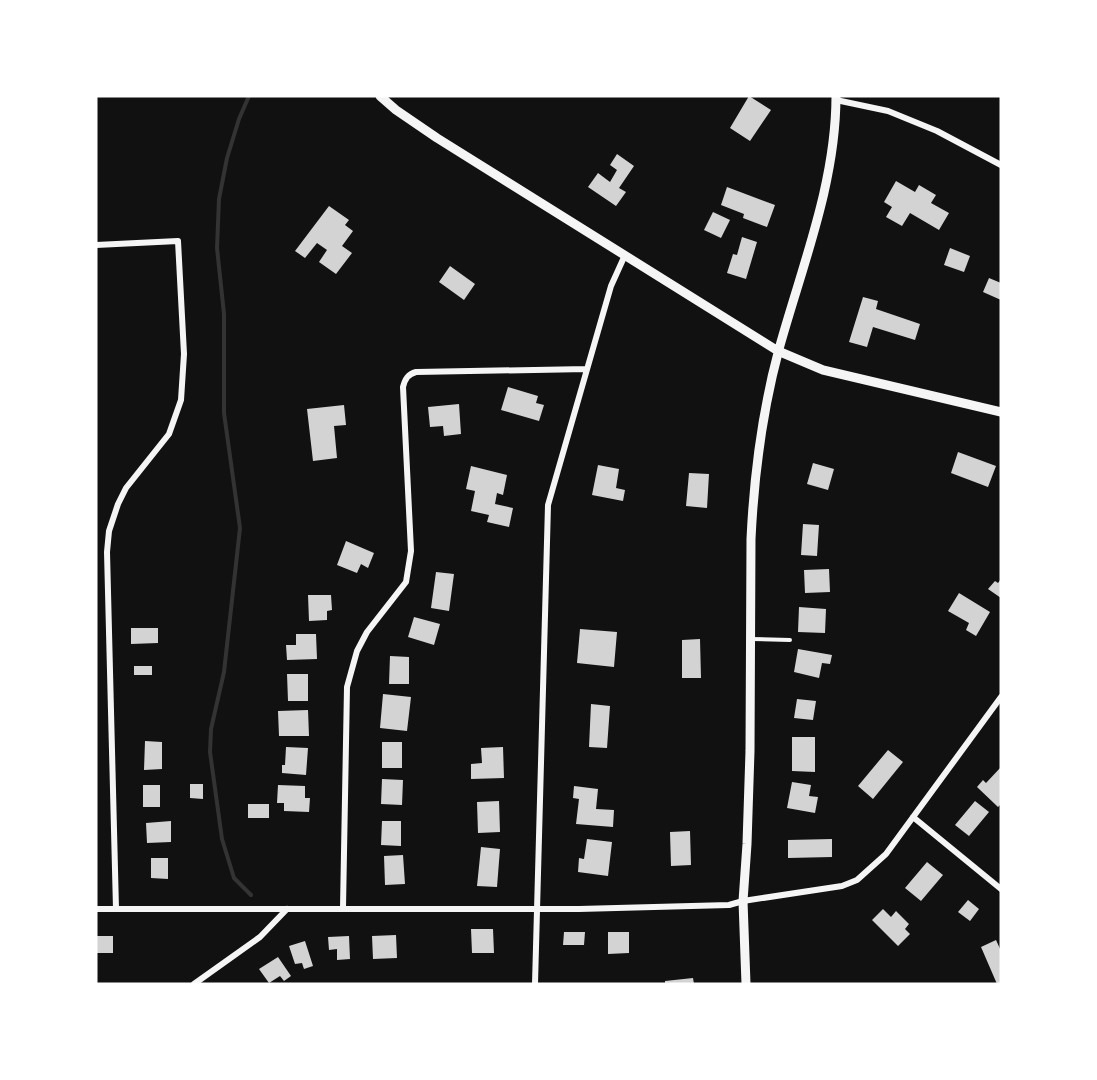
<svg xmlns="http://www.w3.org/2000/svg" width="1097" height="1080" font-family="Spectral,serif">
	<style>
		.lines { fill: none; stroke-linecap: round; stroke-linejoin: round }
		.stream { stroke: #333; stroke-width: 4 }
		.building { fill: #d3d3d3 }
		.service { stroke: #f5f5f5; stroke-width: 4 }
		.minor { stroke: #f5f5f5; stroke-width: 6 }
		.tertiary { stroke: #f5f5f5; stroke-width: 9 }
	</style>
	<rect width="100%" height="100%" fill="#111"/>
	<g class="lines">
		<path class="stream" d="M249,96L239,119L227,158L219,199L217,248L224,314V413L240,528L224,672L211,729L210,752L222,839L234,878L251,895"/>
	</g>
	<path class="building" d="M749,96L771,110L750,141L730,128Z
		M617,154L634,166L619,188L626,192L616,206L588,187L598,173L610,182L617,170L610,165Z
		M896,181L915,192L919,185L936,195L931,203L949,213L939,230L910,213L902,226L886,217L892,207L884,202Z
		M727,187L775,205L767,227L743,218L744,214L721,205Z
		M329,206L349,220L345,225L353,231L342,246L352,253L336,274L319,262L327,250L317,243L305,258L295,251Z
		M713,212L730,220L721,238L704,230Z
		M742,237L757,242L746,279L727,273L733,254L737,255Z
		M950,248L970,256L964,272L944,265Z
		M450,266L475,284L464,300L439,282Z
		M989,278L1001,283V300L983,292Z
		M863,297L878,301L876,309L920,324L915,340L873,327L867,347L849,342Z
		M508,387L538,396L536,403L544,405L539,421L501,410Z
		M459,404L461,434L444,436L443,426L430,427L428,407Z
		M344,405L346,425L334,426L337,458L313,461L307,409Z
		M958,452L996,466L988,487L951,473Z
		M813,463L834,469L828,490L807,484Z
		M598,465L619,469L616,488L625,490L623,501L592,495Z
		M471,466L507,475L503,495L497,493L495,504L513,508L509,527L487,522L489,515L471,511L475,491L466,489Z
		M689,473L709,474L707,508L686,506Z
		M803,524L819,525L817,556L801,555Z
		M346,541L374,553L368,568L361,564L357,573L337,565Z
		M829,569L830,592L805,593L804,570Z
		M436,572L454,574L449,611L431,608Z
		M1001,579V598L988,589L995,581L998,583Z
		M959,593L990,612L976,636L966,630L969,623L948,611Z
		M308,595H331L332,610L327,611V620L309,621Z
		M799,607L826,609L825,633L798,632Z
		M414,617L440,624L434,645L408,637Z
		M131,628H158V643L131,644Z
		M580,629L617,632L614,667L577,663Z
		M296,634H316L317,659L287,660L286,645H296Z
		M700,639L701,678H682V640Z
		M798,649L832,655L830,664L822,663L819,678L794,672Z
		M390,656L409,657V684H389Z
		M134,666H152V675H134Z
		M287,674H308V701H288Z
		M383,694L411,697L407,731L380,728Z
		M797,699L816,701L813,720L794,718Z
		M591,704L610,706L607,748L589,747Z
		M308,710L309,736H279L278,711Z
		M792,737H815V772L792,771Z
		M145,741L162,742V769L144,770Z
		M382,742H402V768H382Z
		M286,747L308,748L306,775L282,773V765H285Z
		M503,747L504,778L471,779V764L482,763L481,748Z
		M888,750L903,762L873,799L858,786Z
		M1001,767V804L998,807L977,787L983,780L986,783Z
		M382,779L403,780L402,805L381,804Z
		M792,782L811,785L809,796L818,797L815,813L787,808Z
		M190,784H203V799L190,798Z
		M143,785H160V807H143Z
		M278,785L305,786V798H310L309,812L284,811V803H277Z
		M574,786L598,789L596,809L614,810L613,827L576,824L579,799L573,798Z
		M499,801L500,832L478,833L477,802Z
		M975,801L989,812L969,836L955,825Z
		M248,804H269V818H248Z
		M171,821V842L147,843L146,823Z
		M382,821H401V846L381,845Z
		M690,831L691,865L671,866L670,832Z
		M587,839L612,842L608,876L578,872L579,858L584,859Z
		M832,839V857L788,858V840Z
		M481,847L500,849L497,887L477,886Z
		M403,855L405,884L385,885L384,856Z
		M151,858H168V879L151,878Z
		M927,862L943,875L921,901L905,888Z
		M968,900L979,909L970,921L958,912Z
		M883,909L891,917L896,911L909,924L905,929L910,934L898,946L872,920Z
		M471,929H493L494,953H472Z
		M564,932H585L584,945H563Z
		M608,932H629V953L608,954Z
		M396,935L397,958L373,959L372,936Z
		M96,936H113V953H96Z
		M349,936L350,959L337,960V949L329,950L328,937Z
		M996,940L1001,951V984H997L981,947Z
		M305,941L313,966L304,969L302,963L295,964L289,946Z
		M278,957L291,976L284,981L280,976L269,983L259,969Z
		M693,978L694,984H665V981Z"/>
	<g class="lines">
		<path class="service" d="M751,639L790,640"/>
		<path class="minor" d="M836,100L888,111L937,131L1001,165
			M96,245L178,241L184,354L181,400L169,434L126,488L118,504L109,531L107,552L116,909
			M913,817L1001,889
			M343,908L347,687L357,651L367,632L406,582L411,551L403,387C405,379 408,374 416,372L587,369
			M96,909H579L729,905L743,901L842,886L857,880L886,854L1001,697
			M194,984L260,937L287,909
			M535,984L548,505L611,286L625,255"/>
		<path class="tertiary" d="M380,96L396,110L437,138L778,351L823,370L1001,412
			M746,984L743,901L747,844L750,751L751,539C754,475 762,412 779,349C802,266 836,183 836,96"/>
	</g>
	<rect width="1097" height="1080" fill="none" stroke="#ffffff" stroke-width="195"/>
</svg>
